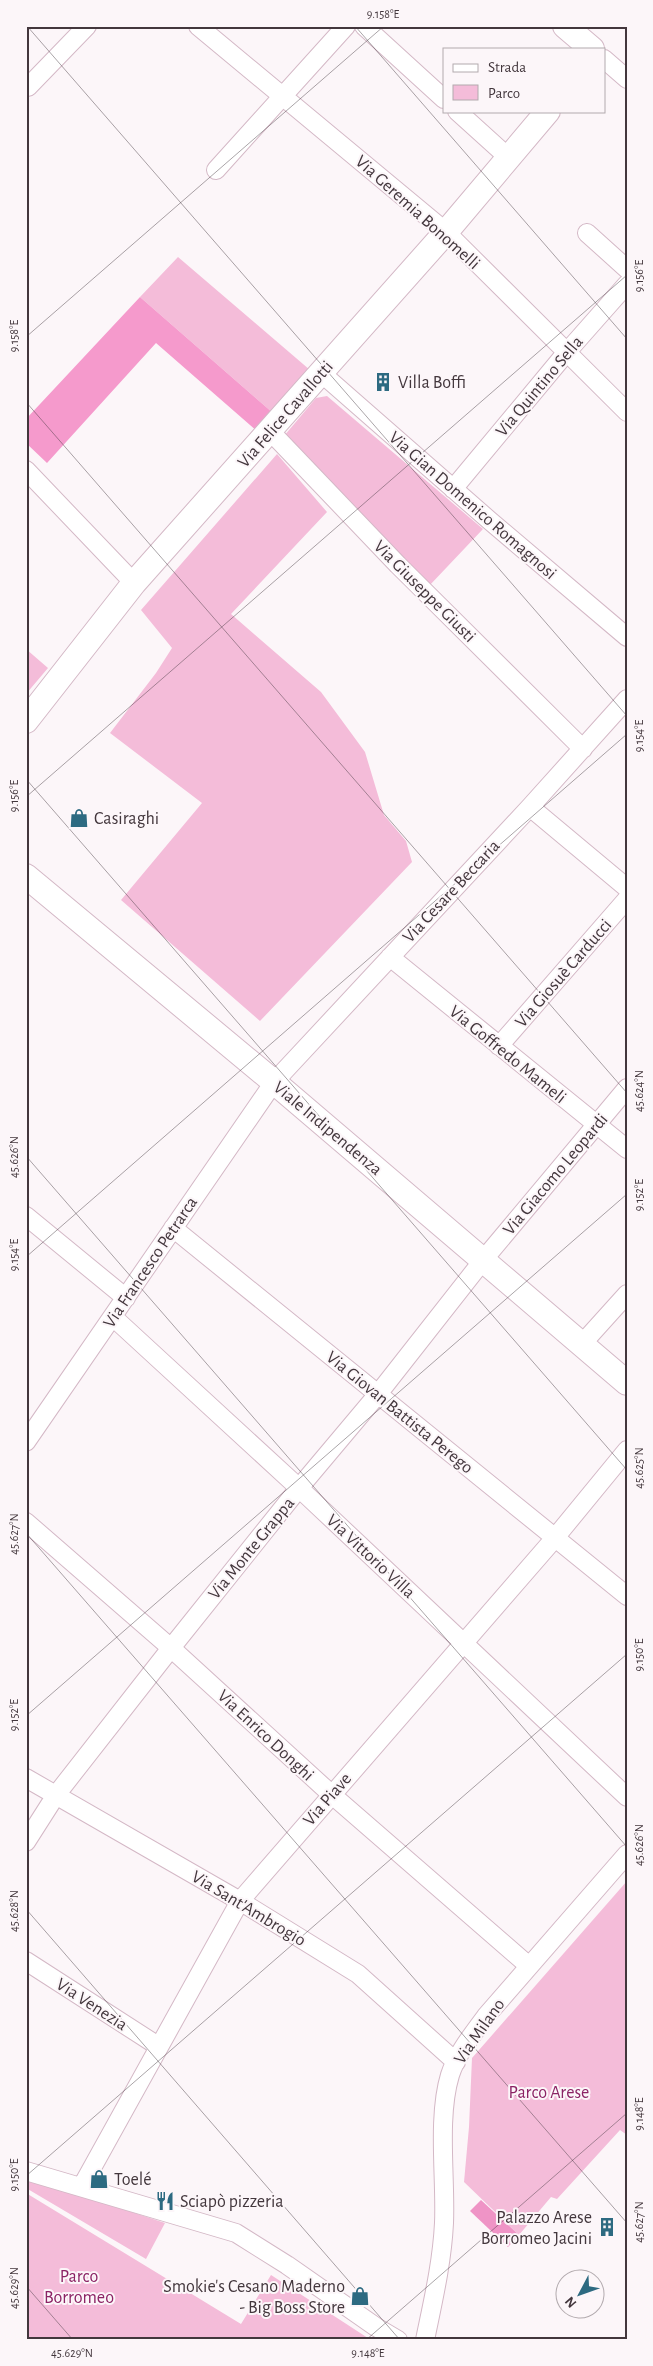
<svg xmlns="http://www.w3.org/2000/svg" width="653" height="2366" font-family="'Alegreya Sans',sans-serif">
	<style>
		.green { fill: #f4bcd9 }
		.forest { fill: #f59acc }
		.water { fill: #ef94c6 }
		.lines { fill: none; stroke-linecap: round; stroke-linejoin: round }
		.street-casing { stroke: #d4b8c6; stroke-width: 20 }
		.secondary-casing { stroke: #d4b8c6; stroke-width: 26 }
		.street { stroke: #fff; stroke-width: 18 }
		.secondary { stroke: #fff; stroke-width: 24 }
		.ticks { fill: none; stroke: #43373d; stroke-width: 1; stroke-opacity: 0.45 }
		.labels { text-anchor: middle; stroke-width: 4; stroke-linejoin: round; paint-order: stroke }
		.street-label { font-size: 18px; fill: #43373d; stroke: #fcf6f9 }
		.poi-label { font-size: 18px; fill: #43373d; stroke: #fcf6f9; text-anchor: start }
		.park-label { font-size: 18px; fill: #8b2365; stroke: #fcf6f9 }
		.neatline { fill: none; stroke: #43373d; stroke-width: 2 }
		.ticks-label { font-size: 12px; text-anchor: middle; fill: #43373d }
	</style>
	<rect width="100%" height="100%" fill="#fcf6f9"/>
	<path class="green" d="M178,257L310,370L273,413L140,297Z
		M327,396L483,529L429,586L284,436L316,398Z
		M277,454L327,512L231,614L321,692L365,752L384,815L406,841L412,862L260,1021L121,900L202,803L110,733L156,673L172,648L141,610Z
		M26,649L48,668L26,694Z
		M627,1881V2135L620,2130L557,2199L551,2197L519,2235L464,2182L469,2127L472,2058Z
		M26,2177L165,2223L146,2259L26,2188Z
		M26,2193L241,2324L271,2275L371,2340H26Z"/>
	<path class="forest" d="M140,297L273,413L258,432L156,343L47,463L26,443V419Z"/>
	<path class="water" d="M481,2200L519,2235L508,2247L470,2211Z"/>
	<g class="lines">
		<g class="street-casing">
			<path id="street" d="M198,26L446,232L627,412
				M364,26L444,99
				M604,59L627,79
				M28,87L87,26
				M457,111L509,158
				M216,170L346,26
				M587,233L627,269
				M320,372L489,520L627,637
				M270,431L398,565L583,749
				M26,470L134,583
				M453,489L566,353L627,284
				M530,807L627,888
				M390,957L627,1149
				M499,1046L627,899
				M26,1216L126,1298
				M173,1228L627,1596
				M113,1317L299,1488L627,1797
				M581,1345L627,1294
				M26,1442L274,1082L530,807L627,699
				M26,1522L171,1648L331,1794L529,1966
				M26,1778L240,1901L358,1974L456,2062
				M26,1842L56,1795L171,1648L299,1488L378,1394L484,1259L627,1088
				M26,1961L158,2046
				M26,2171L236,2233L287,2265L376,2327L398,2340
				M82,2186L240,1901L554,1539L627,1450
				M425,2340C433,2301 442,2263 444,2223C446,2178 437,2118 450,2075C457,2053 473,2034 486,2016L627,1854"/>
		</g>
		<g class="secondary-casing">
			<path id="secondary" d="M565,26L592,49
				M26,721L134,583L446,232L548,111
				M26,876L274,1082L627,1383"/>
		</g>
		<use href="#street" class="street"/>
		<use href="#secondary" class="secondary"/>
	</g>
	<path class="ticks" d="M27,26L627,716M355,26L627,339M26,337L384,26M26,402L627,1093M26,779L627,1470M26,797L627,275M26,1156L627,1847M26,1257L627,734M26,1533L627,2223M26,1716L627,1194M26,1909L400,2340M26,2176L627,1654M26,2286L73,2340M366,2340L627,2113"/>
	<defs>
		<g id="building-bare" transform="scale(1.5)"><path d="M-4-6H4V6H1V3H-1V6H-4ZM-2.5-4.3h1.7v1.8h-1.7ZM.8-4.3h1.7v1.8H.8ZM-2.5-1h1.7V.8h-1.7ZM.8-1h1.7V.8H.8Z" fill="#2d6a81" stroke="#fcf6f9" stroke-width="2.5" paint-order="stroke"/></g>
		<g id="shop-bare" transform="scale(1.5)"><path d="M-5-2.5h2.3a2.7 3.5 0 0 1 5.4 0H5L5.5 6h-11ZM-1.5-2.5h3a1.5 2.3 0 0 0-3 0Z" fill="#2d6a81" stroke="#fcf6f9" stroke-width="2.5" paint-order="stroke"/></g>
		<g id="restaurant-bare" transform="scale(1.5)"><path d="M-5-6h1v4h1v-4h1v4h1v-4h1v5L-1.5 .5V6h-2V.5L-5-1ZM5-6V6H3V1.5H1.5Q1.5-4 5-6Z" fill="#2d6a81" stroke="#fcf6f9" stroke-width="2.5" paint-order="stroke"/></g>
	</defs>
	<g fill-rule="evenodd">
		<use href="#building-bare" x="383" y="382"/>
		<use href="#shop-bare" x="79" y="818"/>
		<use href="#shop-bare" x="99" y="2179"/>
		<use href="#restaurant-bare" x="165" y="2201"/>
		<use href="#building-bare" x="607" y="2227"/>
		<use href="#shop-bare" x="360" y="2296"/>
	</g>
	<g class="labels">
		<g class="street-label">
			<text transform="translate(418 212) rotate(42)" y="6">Via Geremia Bonomelli</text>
			<text transform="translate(539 386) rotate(-50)" y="6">Via Quintino Sella</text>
			<text transform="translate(285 414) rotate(-49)" y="6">Via Felice Cavallotti</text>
			<text transform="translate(473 505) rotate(41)" y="6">Via Gian Domenico Romagnosi</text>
			<text transform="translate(425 591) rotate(45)" y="6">Via Giuseppe Giusti</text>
			<text transform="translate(451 891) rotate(-47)" y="6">Via Cesare Beccaria</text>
			<text transform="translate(563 973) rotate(-49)" y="6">Via Giosuè Carducci</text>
			<text transform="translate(508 1054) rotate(39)" y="6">Via Goffredo Mameli</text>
			<text transform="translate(328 1128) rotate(40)" y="6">Viale Indipendenza</text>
			<text transform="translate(555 1174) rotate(-50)" y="6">Via Giacomo Leopardi</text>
			<text transform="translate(150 1262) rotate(-56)" y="6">Via Francesco Petrarca</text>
			<text transform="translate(400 1412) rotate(39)" y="6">Via Giovan Battista Perego</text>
			<text transform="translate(251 1548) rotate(-51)" y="6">Via Monte Grappa</text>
			<text transform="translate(371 1556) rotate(43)" y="6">Via Vittorio Villa</text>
			<text transform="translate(266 1735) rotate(43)" y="6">Via Enrico Donghi</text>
			<text transform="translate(327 1799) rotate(-49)" y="6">Via Piave</text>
			<text transform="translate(249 1908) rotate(31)" y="6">Via Sant'Ambrogio</text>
			<text transform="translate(92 2004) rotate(33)" y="6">Via Venezia</text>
			<text transform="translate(479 2031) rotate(-55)" y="6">Via Milano</text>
		</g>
		<g class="poi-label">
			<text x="398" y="388">Villa Boffi</text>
			<text x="94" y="824">Casiraghi</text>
			<text x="114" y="2185">Toelé</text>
			<text x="180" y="2207">Sciapò pizzeria</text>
			<text x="592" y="2223" text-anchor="end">Palazzo Arese<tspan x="592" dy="21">Borromeo Jacini</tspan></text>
			<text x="345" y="2292" text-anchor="end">Smokie's Cesano Maderno<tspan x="345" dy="21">- Big Boss Store</tspan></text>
		</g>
		<g class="park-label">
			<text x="549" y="2098">Parco Arese</text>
			<text x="79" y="2282">Parco<tspan x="79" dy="21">Borromeo</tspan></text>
		</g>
	</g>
	<rect width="653" height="2366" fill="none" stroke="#fcf6f9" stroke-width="55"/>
	<rect x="443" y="48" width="162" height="65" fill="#fcf6f9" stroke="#b2aaae"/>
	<rect x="453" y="64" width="25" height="8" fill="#ffffff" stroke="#b2aaae"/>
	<text x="488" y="72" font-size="15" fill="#43373d">Strada</text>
	<rect x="453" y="85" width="25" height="15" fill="#f4bcd9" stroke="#b2aaae"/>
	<text x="488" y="98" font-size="15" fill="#43373d">Parco</text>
	<g transform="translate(580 2294) rotate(229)"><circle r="24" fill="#fcf6f9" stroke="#b2aaae"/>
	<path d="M0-4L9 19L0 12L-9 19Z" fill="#2d6a81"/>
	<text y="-8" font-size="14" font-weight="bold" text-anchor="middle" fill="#43373d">N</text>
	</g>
	<rect x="28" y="28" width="598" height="2310" class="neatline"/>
	<g class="ticks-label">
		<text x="383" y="18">9.158°E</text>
		<text transform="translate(639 276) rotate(-90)" y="4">9.156°E</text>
		<text transform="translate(14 336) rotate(-90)" y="4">9.158°E</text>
		<text transform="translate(639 736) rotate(-90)" y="4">9.154°E</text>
		<text transform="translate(14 796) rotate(-90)" y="4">9.156°E</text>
		<text transform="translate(639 1091) rotate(-90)" y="4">45.624°N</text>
		<text transform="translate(14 1157) rotate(-90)" y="4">45.626°N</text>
		<text transform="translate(639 1195) rotate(-90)" y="4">9.152°E</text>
		<text transform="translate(14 1255) rotate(-90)" y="4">9.154°E</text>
		<text transform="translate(639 1468) rotate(-90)" y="4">45.625°N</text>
		<text transform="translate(14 1534) rotate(-90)" y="4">45.627°N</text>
		<text transform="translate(639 1655) rotate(-90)" y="4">9.150°E</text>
		<text transform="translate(14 1715) rotate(-90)" y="4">9.152°E</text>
		<text transform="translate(639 1845) rotate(-90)" y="4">45.626°N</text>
		<text transform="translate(14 1911) rotate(-90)" y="4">45.628°N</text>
		<text transform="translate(639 2114) rotate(-90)" y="4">9.148°E</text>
		<text transform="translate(14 2175) rotate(-90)" y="4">9.150°E</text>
		<text transform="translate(639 2222) rotate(-90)" y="4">45.627°N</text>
		<text transform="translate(14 2288) rotate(-90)" y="4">45.629°N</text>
		<text x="72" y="2357">45.629°N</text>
		<text x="368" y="2357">9.148°E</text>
	</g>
</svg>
